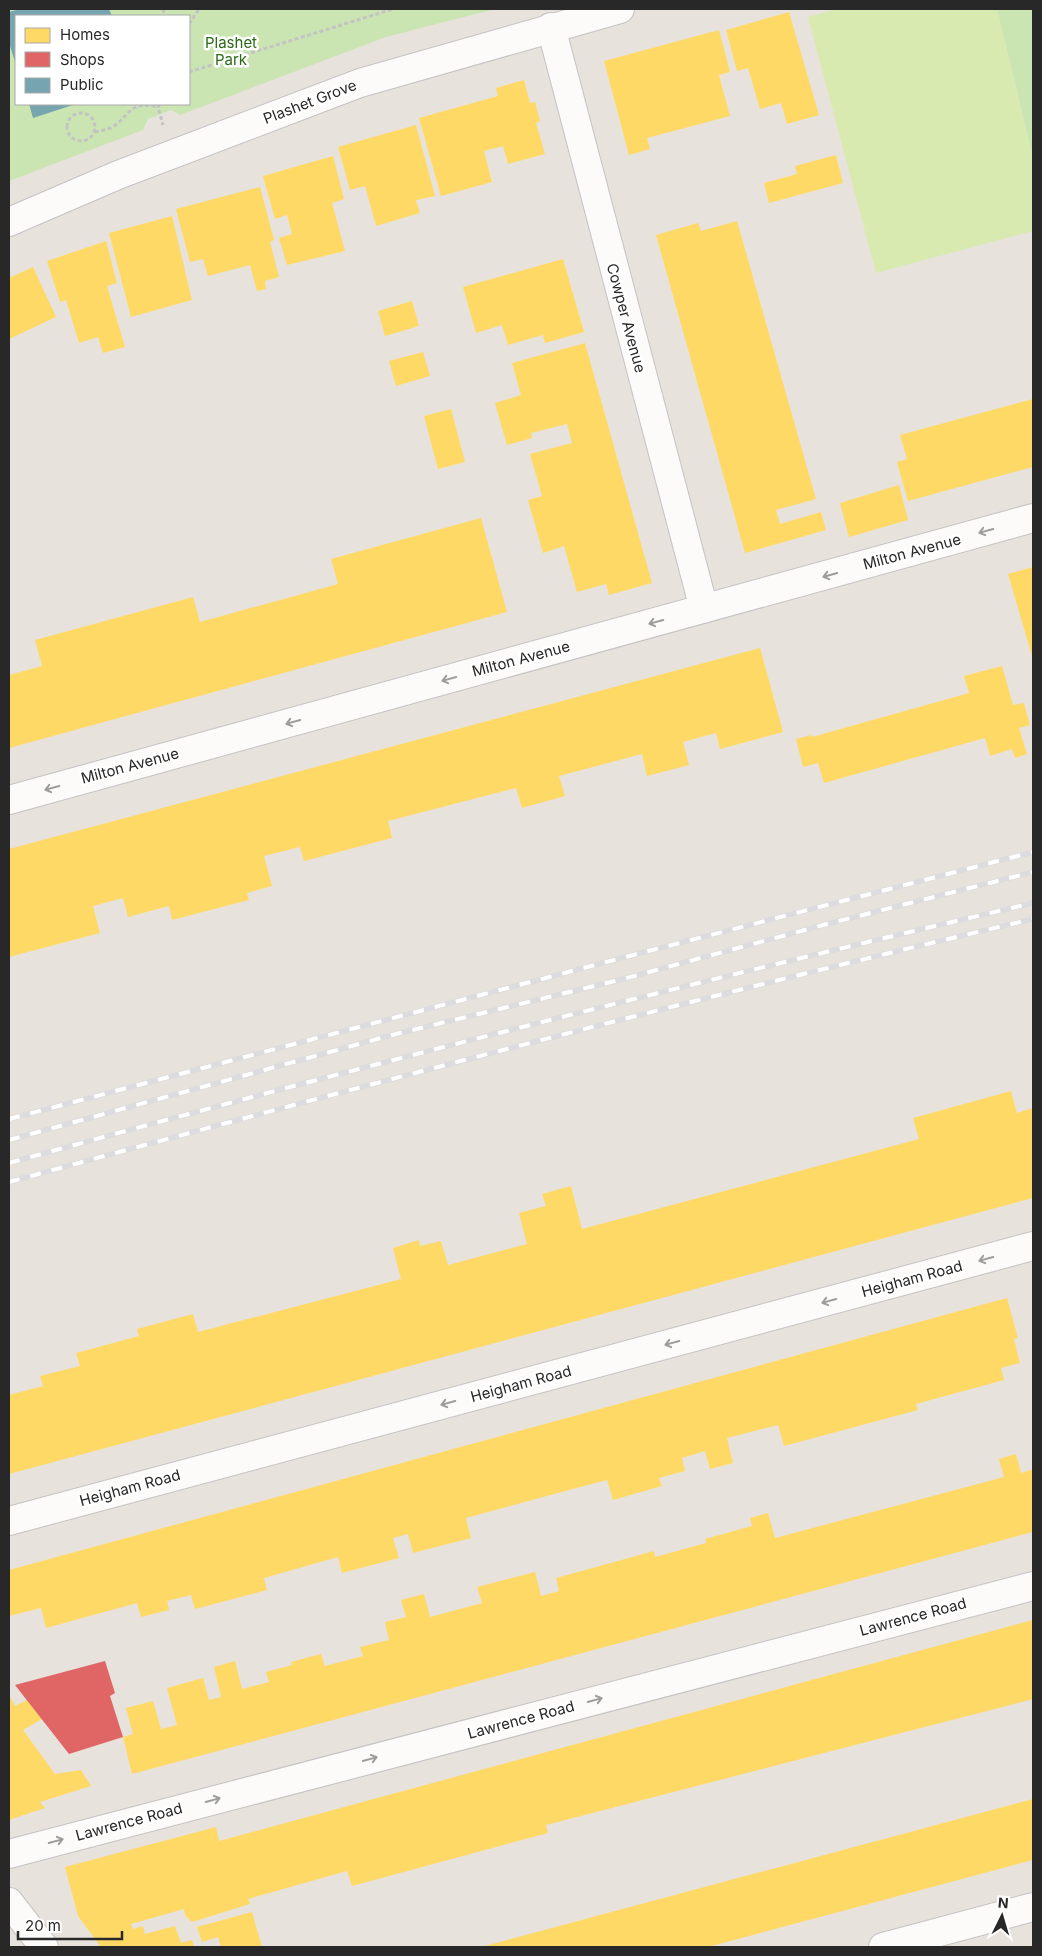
<svg xmlns="http://www.w3.org/2000/svg" width="1042" height="1956" font-family="Inter,sans-serif">
	<style>
		.green { fill: #cae5b2; fill-rule: evenodd }
		.pitch { fill: #d8eaaf }
		.homes { fill: #ffd966 }
		.shops { fill: #e06666 }
		.public { fill: #76a5af }
		.lines { fill: none; stroke-linecap: round; stroke-linejoin: round }
		.street-casing { stroke: #c4c2c3; stroke-width: 30 }
		.secondary-casing { stroke: #c4c2c3; stroke-width: 30 }
		.path { stroke: #c4c3c3; stroke-width: 3; stroke-dasharray: 4 2.5; stroke-linecap: butt }
		.street { stroke: #fcfbfa; stroke-width: 28 }
		.secondary { stroke: #fcfbfa; stroke-width: 28 }
		.rail-casing { stroke: #dcdcde; stroke-width: 5.5 }
		.rail { stroke: #fff; stroke-width: 4; stroke-dasharray: 11; stroke-linecap: butt }
		.oneway { stroke: #9d9c9c }
		.labels { text-anchor: middle; stroke-width: 5; stroke-linejoin: round; paint-order: stroke }
		.park-label { font-size: 15px; fill: #2a6a14; stroke: #fff }
		.street-label { font-size: 15px; fill: #282828; stroke: #fff }
	</style>
	<rect width="100%" height="100%" fill="#e8e2dc"/>
	<path class="green" d="M9,9H495L386,37L180,115L171,110L148,119L143,130L9,181ZM16,16H189V104H16Z
		M997,9H1033V158Z"/>
	<path class="pitch" d="M837,9H997L1033,158V231L876,273L808,17Z"/>
	<path class="homes" d="M789,12L819,115L787,124L781,103L760,109L748,68L737,71L726,30Z
		M719,30L730,72L719,75L730,116L647,138L650,149L629,155L604,61Z
		M524,80L530,103L535,102L540,121L536,123L545,154L508,164L503,146L484,151L492,182L441,196L419,118L498,96L496,88Z
		M416,125L435,196L416,200L420,213L376,226L365,186L350,190L338,147Z
		M836,155L843,183L769,203L764,183L797,174L795,166Z
		M333,156L344,199L332,203L345,251L287,265L279,238L292,234L287,215L275,219L263,176Z
		M260,187L274,240L270,242L279,277L265,281L266,289L257,291L250,265L208,276L203,259L190,262L176,209Z
		M172,216L192,300L131,317L109,233Z
		M737,221L816,499L776,510L780,524L821,512L826,530L745,553L656,235L698,223L701,231Z
		M106,241L117,283L107,286L125,347L103,353L98,337L79,343L66,300L60,302L47,261Z
		M563,259L584,332L545,343L543,335L508,345L502,325L476,333L463,287Z
		M33,267L56,317L9,339V278Z
		M412,301L419,326L385,336L378,311Z
		M585,343L652,583L609,595L606,584L577,592L564,546L543,553L528,500L542,496L530,454L572,443L567,424L531,433L532,438L507,445L495,403L521,395L512,363Z
		M423,352L430,376L396,386L389,361Z
		M1033,399V467L908,501L897,462L907,459L900,435Z
		M451,409L465,462L438,469L424,416Z
		M899,485L908,520L849,537L840,503Z
		M481,518L507,612L9,748V675L42,666L35,640L193,597L200,622L338,584L331,559Z
		M1033,567V655L1032,656L1008,574Z
		M760,648L783,732L720,749L716,733L683,742L689,765L647,776L642,754L559,776L565,796L522,808L516,788L388,821L392,838L304,861L300,847L264,856L272,886L247,893L249,900L172,920L169,906L128,917L123,898L93,906L100,933L9,957V849Z
		M1002,666L1013,705L1024,703L1030,725L1019,728L1027,754L1015,758L1012,749L990,756L985,738L824,783L818,763L803,767L796,739L812,735V737L969,693L964,676Z
		M1011,1091L1017,1113L1033,1108V1198L9,1474V1395L43,1386L40,1376L80,1366L76,1353L139,1336L137,1329L193,1314L198,1332L401,1279L393,1248L419,1240L420,1246L441,1241L448,1265L527,1244L519,1213L546,1206L542,1194L571,1186L582,1229L919,1139L913,1118Z
		M1007,1298L1018,1338L1014,1339L1020,1363L1001,1368L1004,1380L916,1404L918,1410L784,1446L778,1425L727,1438L733,1463L710,1469L705,1451L682,1458L685,1471L659,1478L662,1486L613,1500L607,1480L584,1486L466,1518L471,1538L413,1553L408,1534L393,1538L399,1558L342,1573L338,1557L264,1578L267,1590L195,1609L191,1595L167,1601L169,1610L141,1617L137,1603L46,1628L41,1608L9,1616V1570Z
		M1016,1454L1021,1473L1033,1469V1532L132,1774L123,1737L133,1734L126,1708L153,1701L161,1729L177,1725L167,1688L203,1678L209,1700L221,1697L214,1667L235,1661L242,1689L269,1682L266,1672L292,1665L291,1662L321,1654L325,1666L363,1656L360,1647L389,1640L385,1622L406,1617L401,1600L424,1594L430,1617L482,1603L477,1587L535,1572L541,1596L559,1591L556,1578L654,1551L655,1557L706,1543L705,1539L752,1526L750,1518L768,1513L775,1538L1004,1477L999,1459Z
		M1033,1620V1699L546,1825L548,1833L352,1886L347,1871L248,1899L250,1904L192,1922L185,1915L184,1909L131,1924L133,1929L143,1926L145,1934L175,1926L181,1943L192,1940L194,1947H101L78,1916L65,1867L216,1827L219,1841Z
		M9,1695L15,1706L27,1700L42,1719L23,1730L55,1774L81,1770L91,1786L40,1802L45,1808L9,1820Z
		M1033,1799V1860L708,1947H481Z
		M252,1912L262,1947H221L218,1937L202,1942L197,1927Z"/>
	<path class="shops" d="M105,1661L115,1693L110,1696L123,1737L69,1754L15,1685Z"/>
	<path class="public" d="M20,9H109L112,16H16V65L9,43V12Z
		M29,104H76L33,118Z"/>
	<g class="lines">
		<g class="street-casing">
			<path id="street" d="M551,27L704,609
				M9,800L1033,518
				M9,1521L1033,1246
				M9,1854L1033,1586
				M883,1947L1033,1907"/>
		</g>
		<g class="secondary-casing">
			<path id="secondary" d="M9,222L118,175L360,83L620,9
				M9,1902L44,1947"/>
		</g>
		<path class="path" d="M163,9L165,16
			M189,24L199,9
			M189,72L393,9
			M160,104L158,107L163,125
			M67 127a14 14 0 1 1 28 0a14 14 0 1 1-28 0Z
			M95,132C101,130 109,130 114,126C133,112 130,101 158,107"/>
		<use href="#street" class="street"/>
		<use href="#secondary" class="secondary"/>
		<g class="rail-casing">
			<path id="rail" d="M9,1119L633,955L1033,852
				M9,1140L392,1035L623,979L827,924L1033,872
				M9,1163C348,1069 690,983 1033,903
				M9,1182C349,1089 690,999 1033,919"/>
		</g>
		<use href="#rail" class="rail"/>
	</g>
	<defs><path id="oneway-shaft" d="M-6 0H5M1.5-3L5.5 0L1.5 3" fill="none" stroke-width="1.6" stroke-linecap="round" stroke-linejoin="round" transform="scale(1.25)"/></defs>
	<g class="oneway">
		<use href="#oneway-shaft" transform="translate(986 531) rotate(165)"/>
		<use href="#oneway-shaft" transform="translate(830 575) rotate(164)"/>
		<use href="#oneway-shaft" transform="translate(656 622) rotate(165)"/>
		<use href="#oneway-shaft" transform="translate(449 679) rotate(165)"/>
		<use href="#oneway-shaft" transform="translate(293 722) rotate(165)"/>
		<use href="#oneway-shaft" transform="translate(52 788) rotate(165)"/>
		<use href="#oneway-shaft" transform="translate(986 1259) rotate(165)"/>
		<use href="#oneway-shaft" transform="translate(829 1301) rotate(165)"/>
		<use href="#oneway-shaft" transform="translate(672 1343) rotate(165)"/>
		<use href="#oneway-shaft" transform="translate(448 1403) rotate(165)"/>
		<use href="#oneway-shaft" transform="translate(595 1700) rotate(-15)"/>
		<use href="#oneway-shaft" transform="translate(370 1759) rotate(-15)"/>
		<use href="#oneway-shaft" transform="translate(213 1800) rotate(-15)"/>
		<use href="#oneway-shaft" transform="translate(56 1841) rotate(-15)"/>
	</g>
	<g class="labels">
		<g class="park-label">
			<text x="231" y="48">Plashet<tspan x="231" dy="17">Park</tspan></text>
		</g>
		<g class="street-label">
			<text transform="translate(310 102) rotate(-21)" y="5">Plashet Grove</text>
			<text transform="translate(626 318) rotate(75)" y="5">Cowper Avenue</text>
			<text transform="translate(912 552) rotate(-15)" y="5">Milton Avenue</text>
			<text transform="translate(521 659) rotate(-15)" y="5">Milton Avenue</text>
			<text transform="translate(130 766) rotate(-15)" y="5">Milton Avenue</text>
			<text transform="translate(912 1279) rotate(-15)" y="5">Heigham Road</text>
			<text transform="translate(521 1384) rotate(-15)" y="5">Heigham Road</text>
			<text transform="translate(130 1488) rotate(-15)" y="5">Heigham Road</text>
			<text transform="translate(913 1617) rotate(-15)" y="5">Lawrence Road</text>
			<text transform="translate(521 1720) rotate(-15)" y="5">Lawrence Road</text>
			<text transform="translate(129 1822) rotate(-15)" y="5">Lawrence Road</text>
		</g>
	</g>
	<rect width="1042" height="1956" fill="none" stroke="#282828" stroke-width="20"/>
	<rect x="15" y="15" width="175" height="90" fill="#ffffff" stroke="#a9a9a9"/>
	<rect x="25" y="28" width="25" height="15" fill="#ffd966" stroke="#a9a9a9"/>
	<text x="60" y="40" font-size="15" fill="#282828">Homes</text>
	<rect x="25" y="52" width="25" height="15" fill="#e06666" stroke="#a9a9a9"/>
	<text x="60" y="65" font-size="15" fill="#282828">Shops</text>
	<rect x="25" y="78" width="25" height="15" fill="#76a5af" stroke="#a9a9a9"/>
	<text x="60" y="90" font-size="15" fill="#282828">Public</text>
	<g transform="translate(1002 1916) rotate(5)" stroke="#ffffff" stroke-width="4" paint-order="stroke">
	<path d="M0-4L9 19L0 12L-9 19Z" fill="#282828"/>
	<text y="-8" font-size="14" font-weight="bold" text-anchor="middle" fill="#282828">N</text>
	</g>
	<path d="M18 1931v8h104v-8" fill="none" stroke="#282828" stroke-width="2.5"/>
	<text x="25" y="1931" font-size="15" fill="#282828" stroke="#ffffff" stroke-width="4" paint-order="stroke">20 m</text>
</svg>
